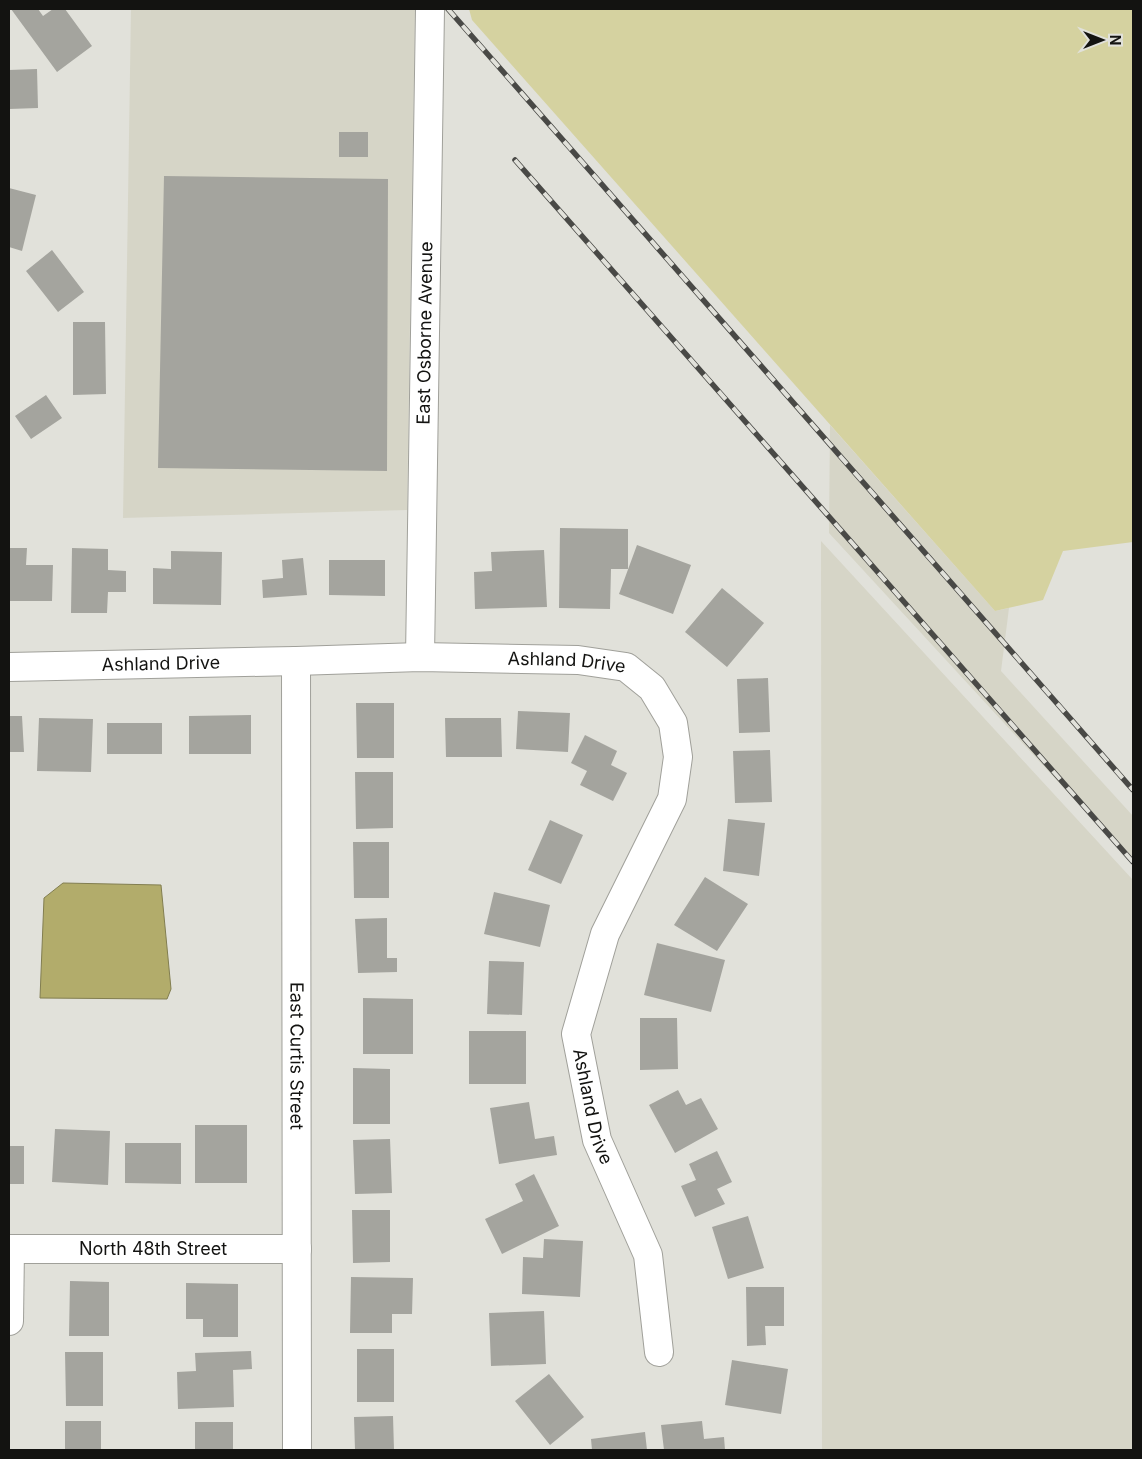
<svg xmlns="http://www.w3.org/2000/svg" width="1142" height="1459" font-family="Inter,sans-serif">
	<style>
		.built { fill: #d6d5c7 }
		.green { fill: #d5d2a0 }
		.water { fill: #b2ac6b; stroke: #827e50 }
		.building { fill: #a4a49e }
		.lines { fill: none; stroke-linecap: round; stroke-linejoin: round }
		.minor-casing { stroke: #a0a09a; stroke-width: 30 }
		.minor { stroke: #fff; stroke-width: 28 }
		.rail-casing { stroke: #494946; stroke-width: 5.5 }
		.rail { stroke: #e1e1da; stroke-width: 4; stroke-dasharray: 11; stroke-linecap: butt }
		.labels { text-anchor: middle; stroke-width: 4.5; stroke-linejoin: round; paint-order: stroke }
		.street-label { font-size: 18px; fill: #131311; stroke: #e1e1da }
	</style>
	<rect width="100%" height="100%" fill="#e1e1da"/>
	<path class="built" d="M131,9H415L407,510L123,518Z
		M830,425L995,611L1009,608L1001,671L1133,816V863L829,533Z
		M821,541L1133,880V1450H822Z"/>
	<path class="green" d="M469,9H1133V542L1063,551L1043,600L995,611L472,20Z"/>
	<path class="water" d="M63,883L161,885L171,989L167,999L40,998L44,898Z"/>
	<path class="building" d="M11,9H38L43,16L53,9H65L92,46L57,72Z
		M37,69L38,108L9,109V70Z
		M339,132H368V157H339Z
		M164,176L388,179L387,471L158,468Z
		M9,188L36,195L22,251L9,247Z
		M52,250L84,292L58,312L26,271Z
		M73,322H105L106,394L73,395Z
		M46,395L62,418L31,439L15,416Z
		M560,528L628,529V569H611L610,609L559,608Z
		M637,545L691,565L673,614L619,594Z
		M9,548H27L26,565H53L52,601H9Z
		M72,548L108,549V570L126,571V592H108L107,613H71Z
		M544,550L547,607L475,609L474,572L492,571L491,552Z
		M171,551L222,552L221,605L153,604V568L171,569Z
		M303,558L307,595L263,598L262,580L283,578L282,560Z
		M329,560H385V596L329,595Z
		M722,588L764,623L727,667L685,632Z
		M768,678L770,732L739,733L737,679Z
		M356,703H394V758H357Z
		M518,711L570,713L568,752L516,749Z
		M251,715V754H189V716Z
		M9,716H22L24,752H9Z
		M39,718L93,719L91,772L37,771Z
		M445,718H501L502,757H446Z
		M107,723H162V754H107Z
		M585,735L617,751L611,765L627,773L613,801L580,785L587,771L571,763Z
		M770,750L772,802L735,803L733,751Z
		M355,772H393V828L356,829Z
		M728,819L765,823L759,876L723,871Z
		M550,820L583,835L561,884L528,870Z
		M353,842H389V898H354Z
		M705,877L748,904L717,951L674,925Z
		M494,892L550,905L540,947L484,934Z
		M387,918V958H397V972L358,973L355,919Z
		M657,943L725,960L711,1012L644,995Z
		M489,961L524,962L522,1015L487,1014Z
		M363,998L413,999V1054H363Z
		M640,1018H677L678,1069L640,1070Z
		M469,1031H526V1084H469Z
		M353,1068L390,1069V1124H353Z
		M678,1090L686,1105L701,1098L718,1129L675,1153L649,1105Z
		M529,1102L535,1139L554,1136L557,1155L499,1164L490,1108Z
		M195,1125H247V1183H195Z
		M55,1129L110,1131L108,1185L52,1182Z
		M390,1139L392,1193L355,1194L353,1140Z
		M125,1143H181V1184L125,1183Z
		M9,1146H24V1184H9Z
		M717,1151L732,1182L717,1189L725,1204L695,1217L681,1186L696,1180L689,1164Z
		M534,1174L559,1226L502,1254L485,1219L523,1201L515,1184Z
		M352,1210H390V1262L353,1263Z
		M748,1216L764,1268L728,1279L712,1227Z
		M544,1239L583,1241L580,1297L522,1294L523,1257L543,1258Z
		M351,1277L413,1278L412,1314H392V1333H350Z
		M70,1281L109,1282V1336H69Z
		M186,1283L238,1284V1337H203V1319H186Z
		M746,1287H784V1326H765L766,1345L747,1346Z
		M544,1311L546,1364L491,1366L489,1313Z
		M357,1349H394V1402H357Z
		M251,1351L252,1369L233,1370L234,1407L178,1409L177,1372L196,1371L195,1353Z
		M65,1352H103V1406H66Z
		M732,1360L788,1369L781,1414L725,1405Z
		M549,1374L584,1417L550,1445L515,1401Z
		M393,1416L394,1450H355L354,1417Z
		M65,1421H101V1450H65Z
		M702,1421L704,1439L724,1437L725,1450H664L661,1425Z
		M195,1422H233V1450H195Z
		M645,1432L647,1450H592L591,1439Z"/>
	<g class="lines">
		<g class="minor-casing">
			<g id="minor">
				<path id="s1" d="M420,657L430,9"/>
				<path id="s2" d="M296,661L297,1450"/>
				<path id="s3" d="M9,667L296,661L420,657L578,660L626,667L652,688L673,723L678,757L672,799L605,934L576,1034L597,1140L648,1255L659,1352"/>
				<path id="s4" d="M9,1249H297"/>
				<path d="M9,1321L10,1249"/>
			</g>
		</g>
		<use href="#minor" class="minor"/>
		<g class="rail-casing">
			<path id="rail" d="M448,9L1133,790
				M515,160L1133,862"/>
		</g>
		<use href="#rail" class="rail"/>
	</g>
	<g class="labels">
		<g class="street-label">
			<text dy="6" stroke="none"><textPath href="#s1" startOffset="324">East Osborne Avenue</textPath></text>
			<text dy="6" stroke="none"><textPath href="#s3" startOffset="152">Ashland Drive</textPath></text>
			<text dy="6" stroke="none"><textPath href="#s3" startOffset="558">Ashland Drive</textPath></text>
			<text dy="6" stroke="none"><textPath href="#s2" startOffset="395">East Curtis Street</textPath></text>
			<text dy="6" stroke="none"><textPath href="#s3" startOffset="1098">Ashland Drive</textPath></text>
			<text dy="6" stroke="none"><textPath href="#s4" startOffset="144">North 48th Street</textPath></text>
		</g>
	</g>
	<rect width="1142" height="1459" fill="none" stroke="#131311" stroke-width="20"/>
	<g transform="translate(1102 40) rotate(90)" stroke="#e1e1da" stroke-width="4" paint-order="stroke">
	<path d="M0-4L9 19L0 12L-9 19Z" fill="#131311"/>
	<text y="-8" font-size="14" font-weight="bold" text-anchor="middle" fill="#131311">N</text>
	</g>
</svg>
